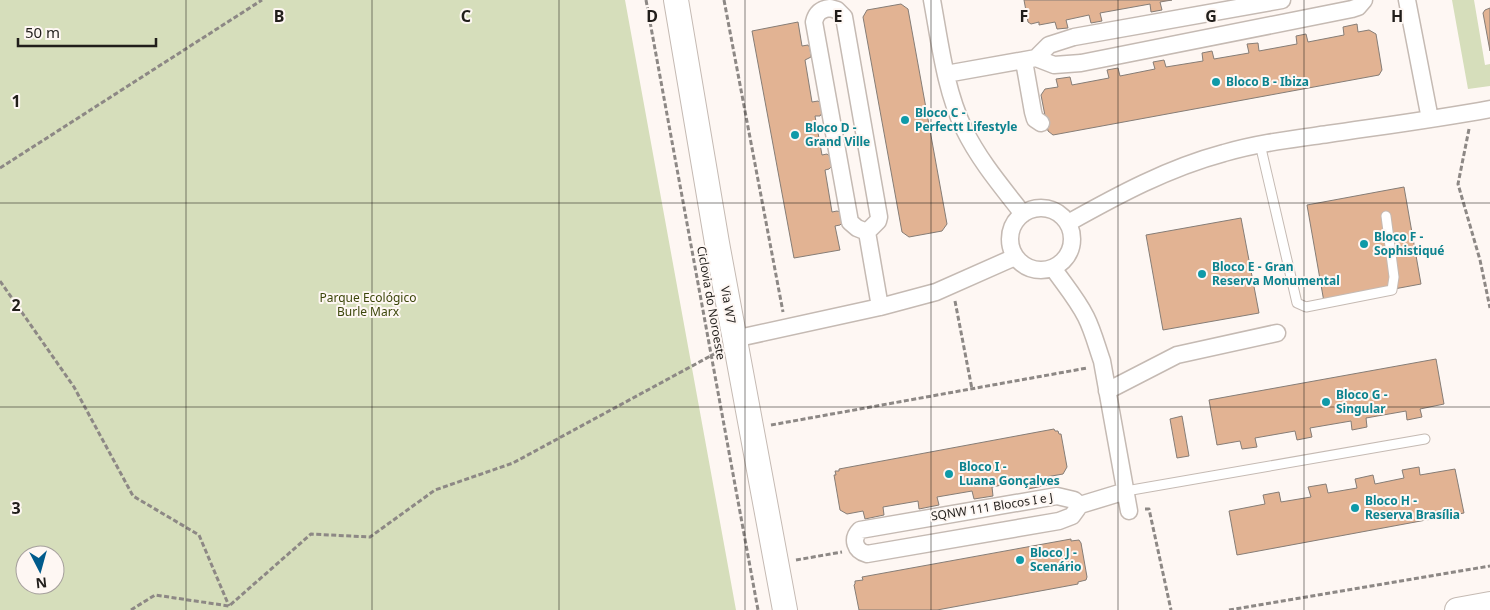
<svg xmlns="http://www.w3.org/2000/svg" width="1490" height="610" font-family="'Noto Sans',sans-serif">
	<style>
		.green { fill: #d6debb; fill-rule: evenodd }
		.building { fill: #e2b393; stroke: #867d76 }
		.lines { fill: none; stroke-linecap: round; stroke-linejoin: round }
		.lane-casing { stroke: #c5bab3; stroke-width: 11 }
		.street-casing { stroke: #c5bab3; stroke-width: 19 }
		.secondary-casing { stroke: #c5bab3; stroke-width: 26 }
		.path { stroke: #8d8885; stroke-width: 3; stroke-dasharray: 5 2.5; stroke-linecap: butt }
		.lane { stroke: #fff; stroke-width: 9 }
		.street { stroke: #fff; stroke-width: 16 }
		.secondary { stroke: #fff; stroke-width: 24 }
		.grid { fill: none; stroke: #211e1b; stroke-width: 1; stroke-opacity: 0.55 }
		.culture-dot { fill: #0f9aa8; stroke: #fef7f3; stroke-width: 2 }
		.labels { text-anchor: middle; stroke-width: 4; stroke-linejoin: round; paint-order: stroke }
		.culture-label { font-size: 12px; font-weight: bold; fill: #0d838f; stroke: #fef7f3; text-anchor: start }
		.park-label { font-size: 12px; fill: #3c460a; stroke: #fef7f3 }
		.street-label { font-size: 12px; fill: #211e1b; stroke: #fef7f3 }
		.grid-label { font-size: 16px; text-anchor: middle; font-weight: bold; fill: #211e1b; stroke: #fef7f3; stroke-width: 4; stroke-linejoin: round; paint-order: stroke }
	</style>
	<rect width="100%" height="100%" fill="#fef7f3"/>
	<path class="green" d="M0,0H625L736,610H0ZM25,555H55V585H25Z
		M1452,0H1474L1485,65L1490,64V86L1468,89Z"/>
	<path class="building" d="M1024,0H1172L1160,2L1162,10L1151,12L1150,4L1100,13L1102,21L1091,23L1089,15L1066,20L1068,28L1057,29L1055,22L1039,25V22L1031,24L1028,22Z
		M901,4L908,9L947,224L942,231L909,237L902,232L863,17L867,10Z
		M1490,8V51L1483,13L1485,10Z
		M798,22L802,46L808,45L810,48L811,57L805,60L812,102L818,101L821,104L822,113L820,116H815L822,155L827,154L831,157L832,166L829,169L825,170L832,212L837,211L840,212L843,222L840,225L835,226L840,250L794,258L752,31Z
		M1357,24L1358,32L1369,30L1376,34L1382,70L1379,75L1053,135L1048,131L1041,95L1045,89L1058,87L1056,79L1070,77L1072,85L1109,78L1107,70L1118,68L1120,76L1155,69L1153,62L1164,60L1166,67L1203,61L1202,53L1212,51L1214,59L1249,53L1247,44L1258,43L1259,51L1297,44L1296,36L1306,34L1308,42L1344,35L1343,27Z
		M1404,187L1421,284L1324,302L1307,205Z
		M1241,218L1259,313L1163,330L1146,235Z
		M1436,359L1444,404L1420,409L1422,417L1407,420L1406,411L1366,418L1367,427L1352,430L1351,421L1310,428L1312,437L1297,440L1295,431L1255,438L1257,447L1242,449L1240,441L1217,445L1209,400Z
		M1182,416L1189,456L1177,458L1170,419Z
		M1054,429L1055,431H1058L1059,434H1061L1067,467L1063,474L1046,477L1048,485L1028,489L1027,480L992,487L993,496L974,499L972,491L937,497L939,505L919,509L918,501L883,507L884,515L865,519L863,511L847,514L840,510L834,475H836L835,471H839V469Z
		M1419,467L1420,475L1455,469L1464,513L1237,555L1229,511L1265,504L1263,495L1279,492L1281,502L1311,497L1308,487L1326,484L1328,493L1357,488L1355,479L1373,475L1375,484L1404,478L1402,470Z
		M1071,539V541L1079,540L1081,543L1087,577L1086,580L1078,582V584L937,610H859L854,585L855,584V581L863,580L862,577Z"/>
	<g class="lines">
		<g class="lane-casing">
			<path id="lane" d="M1260,144L1297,303L1306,307L1392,290L1394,277L1386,216
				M1126,491L1425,439"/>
		</g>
		<g class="street-casing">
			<path id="street" d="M932,0C940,43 945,89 964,129C979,160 1002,187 1023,214
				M1407,0L1430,119
				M830,8L837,10L844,17L879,217L878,221L867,232L857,228L850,222L814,22C816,13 821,9 830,8Z
				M1036,58L1049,45L1074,37L1282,0
				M1024,61L1033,112L1035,119L1041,123
				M946,74L1036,58L1054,65L1081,63L1352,9L1358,7L1364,0
				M1010 239a31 31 0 1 1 62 0a31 31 0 1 1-62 0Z
				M1068,223C1118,195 1168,168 1224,153C1258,143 1293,139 1328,134C1382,126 1436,119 1490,109
				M867,232L880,307
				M1053,268C1064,284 1077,299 1086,317C1093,331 1097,347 1102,361L1129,511
				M734,339L880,307L936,292L1015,257
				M1107,391L1177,355L1277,333
				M1057,496L1074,500L1080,505L1072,516L1059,521L867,554C855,551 851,539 860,530Z
				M1080,505L1126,491"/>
		</g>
		<g class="secondary-casing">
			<path id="secondary" d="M676,0L717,243L785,610
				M1457,610L1490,604"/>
		</g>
		<path class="path" d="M646,0L758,610
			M724,0L783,312
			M1469,129L1458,184L1480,260L1490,308
			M0,168L262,0
			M0,281L74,387L133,496L199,535L229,606
			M955,301L972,389
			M771,425L1087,368
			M1145,509H1149L1171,610
			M796,560L842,552
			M131,610L155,595L229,606L311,534L370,537L435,490L513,463L716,353
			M1229,610L1490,566"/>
		<use href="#lane" class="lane"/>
		<use href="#street" class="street"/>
		<use href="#secondary" class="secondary"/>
	</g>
	<path class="grid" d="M186,0V610M372,0V610M559,0V610M745,0V610M931,0V610M1118,0V610M1304,0V610M0,203H1490M0,407H1490"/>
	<g class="culture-dot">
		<circle cx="1216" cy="82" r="5"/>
		<circle cx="905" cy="120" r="5"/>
		<circle cx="795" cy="135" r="5"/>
		<circle cx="1364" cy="244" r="5"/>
		<circle cx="1202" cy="274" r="5"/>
		<circle cx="1326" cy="402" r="5"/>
		<circle cx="949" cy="474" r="5"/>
		<circle cx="1355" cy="508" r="5"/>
		<circle cx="1020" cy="560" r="5"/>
	</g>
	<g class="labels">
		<g class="culture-label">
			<text x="1226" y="86">Bloco B - Ibiza</text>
			<text x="915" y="117">Bloco C -<tspan x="915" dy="14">Perfectt Lifestyle</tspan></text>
			<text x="805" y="132">Bloco D -<tspan x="805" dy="14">Grand Ville</tspan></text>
			<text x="1374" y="241">Bloco F -<tspan x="1374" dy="14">Sophistiqué</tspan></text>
			<text x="1212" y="271">Bloco E - Gran<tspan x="1212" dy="14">Reserva Monumental</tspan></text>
			<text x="1336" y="399">Bloco G -<tspan x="1336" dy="14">Singular</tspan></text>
			<text x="959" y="471">Bloco I -<tspan x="959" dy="14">Luana Gonçalves</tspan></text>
			<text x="1365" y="505">Bloco H -<tspan x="1365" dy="14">Reserva Brasília</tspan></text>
			<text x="1030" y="557">Bloco J -<tspan x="1030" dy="14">Scenário</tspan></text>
		</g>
		<g class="park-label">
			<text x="368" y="302">Parque Ecológico<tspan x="368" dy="14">Burle Marx</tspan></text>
		</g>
		<g class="street-label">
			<text transform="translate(711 303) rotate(80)" y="4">Ciclovia do Noroeste</text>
			<text transform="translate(728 305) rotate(80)" y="4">Via W7</text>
			<text transform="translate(992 507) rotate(-9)" y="4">SQNW 111 Blocos I e J</text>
		</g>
	</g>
	<g class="grid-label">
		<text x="279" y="22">B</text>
		<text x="466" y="22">C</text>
		<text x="652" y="22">D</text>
		<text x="838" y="22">E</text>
		<text x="1024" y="22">F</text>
		<text x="1211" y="22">G</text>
		<text x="1397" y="22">H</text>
		<text x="16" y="107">1</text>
		<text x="16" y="311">2</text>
		<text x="16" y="514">3</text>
	</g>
	<g transform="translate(40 570) rotate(174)"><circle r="24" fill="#fef7f3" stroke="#a6a09d"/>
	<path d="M0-4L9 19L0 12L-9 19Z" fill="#005b8c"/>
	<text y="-8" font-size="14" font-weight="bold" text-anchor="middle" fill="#211e1b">N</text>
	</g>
	<path d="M18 38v8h138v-8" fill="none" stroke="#211e1b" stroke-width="2.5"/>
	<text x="25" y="38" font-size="15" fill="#211e1b" stroke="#fef7f3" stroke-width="4" paint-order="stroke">50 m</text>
</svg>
